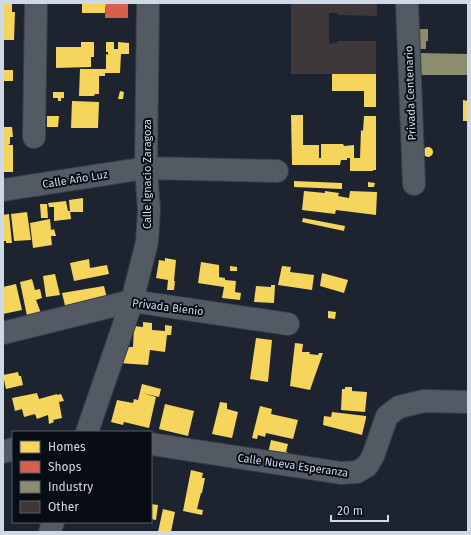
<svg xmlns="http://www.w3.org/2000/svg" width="471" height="535" font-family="'Fira Sans',sans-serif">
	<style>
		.homes { fill: #f6d55c }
		.shops { fill: #d6604d }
		.industry { fill: #8c8c6e }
		.building { fill: #3f383a }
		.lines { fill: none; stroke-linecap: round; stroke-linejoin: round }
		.minor-casing { stroke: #393e48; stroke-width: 24 }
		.minor { stroke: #545a63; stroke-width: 22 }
		.labels { text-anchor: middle; stroke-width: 4; stroke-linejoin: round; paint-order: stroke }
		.street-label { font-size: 11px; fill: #cfd8e5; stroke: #070c15 }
	</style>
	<rect width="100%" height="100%" fill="#1d242f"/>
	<path class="homes" d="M3,3H12V12H15L14,40H3Z
		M82,3H106L105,13H82Z
		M81,42H94V57H91V67L56,68V47H81Z
		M106,42H114V49H118V42L129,43V54H121L120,73H105V76H99V94H95L94,96H79L80,69H106V54L108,55V52H106Z
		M3,70H13V81H3Z
		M332,74H376V107H364V91H332Z
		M120,91L124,92L123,99H118Z
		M53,92H64V98H61V101H58V98H53Z
		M463,100L468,101V121H463Z
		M72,101L99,102L98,128H71Z
		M291,115H303V145H319V158H321V144H343L344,146L354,145V158H360L361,130L363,131L364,116H376V170H373V171H350V158H347V160H341L340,165H292Z
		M47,116H59L58,127H47Z
		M3,127H12L13,137H10V144L8,145H13V172H3Z
		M423 152a5 5 0 1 1 10 0a5 5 0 1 1-10 0Z
		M294,181L342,183V189L294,187Z
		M368,182L375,183L374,187H368Z
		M304,191L325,193V191L339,193L338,196L349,198L350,191L377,192L376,215L336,210L335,214L302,210Z
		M83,198V212H70L69,200Z
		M66,201L68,211H70L71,219L54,221V207H49L48,203Z
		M40,204H47L48,218H41Z
		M27,212L31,240L14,241L11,214Z
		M9,214L12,243H6V241H3V215Z
		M303,218L345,226L344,231L302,222Z
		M50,219L51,230L54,229L56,236H51L52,245L33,248L30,223Z
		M165,258L176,260L174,281H175L174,290H167L168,280L156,278L159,260L165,261Z
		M89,259L90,268L107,265L109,274L74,281L70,263Z
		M201,262L219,265V277L225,278V280L236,281L235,292L241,293L240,300L222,298L224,287L198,283Z
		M230,266L237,267V271H230Z
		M282,266L291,267L290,272L314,275L312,290L278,285Z
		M322,273L348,280L344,293L320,286Z
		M55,274L60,295L46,297L43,276Z
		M32,279L35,290L40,289L42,298L36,300L41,313L27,316L20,282Z
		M16,284L22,310L3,314V287Z
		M271,285H275L274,303L254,302L256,286L271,287Z
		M104,286L107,298L67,314L62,293Z
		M328,311L336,312L335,319L328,318Z
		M143,322L152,323V330L165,331V325L172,326L171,335H167L165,352L150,350L148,365L119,363L125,347H133L134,326L143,327Z
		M256,338L272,340L268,382L250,379Z
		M295,343L303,344L302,352H310L309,354L318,355L319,353H323L310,390L290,386Z
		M18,372L19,376H21L23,385L6,389L3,375Z
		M142,384L161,389L159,397L142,393L156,397L149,428L124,422L123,425L111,422L117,400L133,403L134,399L138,400Z
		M345,387H352V391L367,392L365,412L341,410L342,389H345Z
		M37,393L39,399L57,394V395L61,394L64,401L59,402L62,418L53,420L54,422L49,424L48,415L37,419L35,414L24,417L22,409L15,411L12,398Z
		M220,402L227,403V409L238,412L232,438L212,434Z
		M165,404L194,411L188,436L159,429Z
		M260,406L272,409L271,414L298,420L293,439L266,433L265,437L258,435L257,439L252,438Z
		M332,412L366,416V418L362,435L323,425L324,416L331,417Z
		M271,440L288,444L286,452L289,453L287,462L267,458Z
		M191,470L203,473L202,478H205L202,493H201L197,509L203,510L202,515L183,511Z
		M151,504L158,505L156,520L151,519Z
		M163,509L175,512L171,532H158Z"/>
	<path class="shops" d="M106,3H128V18H105Z"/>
	<path class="industry" d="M419,29H428V41H426V49H419Z
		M419,53L468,54V75H419Z"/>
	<path class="building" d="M291,3H377V16L338,15V13H329V44L337,43V41H376V74H291Z"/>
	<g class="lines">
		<g class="minor-casing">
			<path id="minor" d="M407,3L414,184
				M34,137L36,3
				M3,190L146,168L277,171
				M3,333L132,301L288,324
				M87,432L132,301L147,242L149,210L146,168L148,3
				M151,444L341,473L357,472L367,466L373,456L387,416L399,407L424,401L468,402
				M3,452L13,449
				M50,532L53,522"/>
		</g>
		<use href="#minor" class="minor"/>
	</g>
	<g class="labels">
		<g class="street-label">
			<text transform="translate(410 93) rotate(-92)" y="4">Privada Centenario</text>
			<text transform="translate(147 174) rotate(-90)" y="4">Calle Ignacio Zaragoza</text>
			<text transform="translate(75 179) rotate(-9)" y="4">Calle Año Luz</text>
			<text transform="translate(168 307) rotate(7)" y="4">Privada Bienio</text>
			<text transform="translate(293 465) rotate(8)" y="4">Calle Nueva Esperanza</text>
		</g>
	</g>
	<rect width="471" height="535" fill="none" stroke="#cfd8e5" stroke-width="8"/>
	<rect x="12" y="431" width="140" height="92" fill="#070c15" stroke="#575e68"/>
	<rect x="20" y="441" width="20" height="12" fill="#f6d55c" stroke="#575e68"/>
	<text x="48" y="451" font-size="12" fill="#cfd8e5">Homes</text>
	<rect x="20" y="461" width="20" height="12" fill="#d6604d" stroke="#575e68"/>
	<text x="48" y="471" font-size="12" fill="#cfd8e5">Shops</text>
	<rect x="20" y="481" width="20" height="12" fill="#8c8c6e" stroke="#575e68"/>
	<text x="48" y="491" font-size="12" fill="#cfd8e5">Industry</text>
	<rect x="20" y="501" width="20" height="12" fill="#3f383a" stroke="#575e68"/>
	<text x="48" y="511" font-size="12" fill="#cfd8e5">Other</text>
	<path d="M331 515v6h57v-6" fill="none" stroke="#cfd8e5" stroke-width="2"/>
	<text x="337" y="515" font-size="12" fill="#cfd8e5" stroke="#070c15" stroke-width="3" paint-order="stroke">20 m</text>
</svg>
